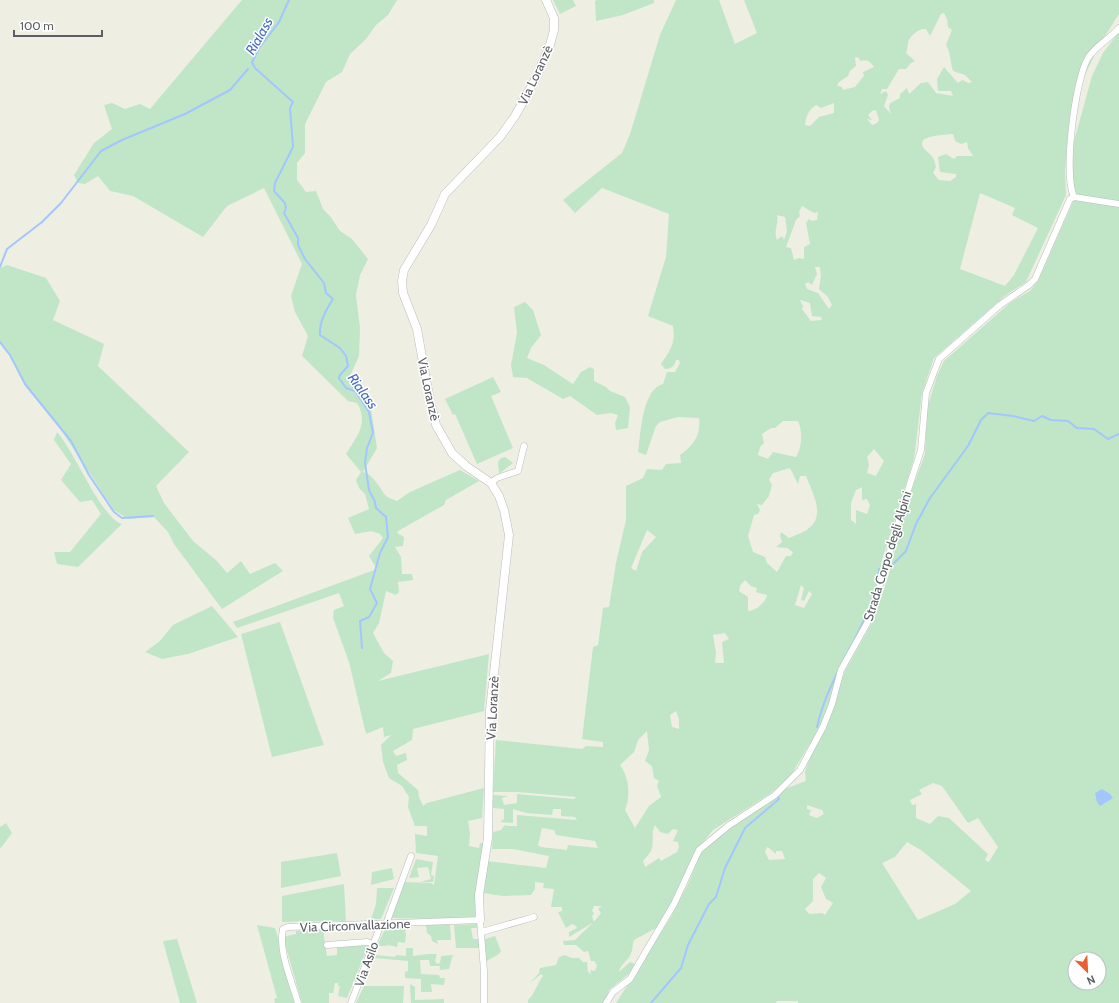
<svg xmlns="http://www.w3.org/2000/svg" width="1119" height="1003" font-family="Cabin,sans-serif">
	<style>
		.green { fill: #c0e6c7; fill-rule: evenodd }
		.water { fill: #a3c6fe }
		.lines { fill: none; stroke-linecap: round; stroke-linejoin: round }
		.stream { stroke: #a3c6fe; stroke-width: 2 }
		.minor-casing { stroke: #bbbcc2; stroke-width: 7 }
		.tertiary-casing { stroke: #bbbcc2; stroke-width: 9 }
		.minor { stroke: #fff; stroke-width: 6 }
		.tertiary { stroke: #fff; stroke-width: 8 }
		.labels { text-anchor: middle; stroke-width: 3; stroke-linejoin: round; paint-order: stroke }
		.street-label { font-size: 13px; fill: #5b5e64; stroke: #fff }
		.water-label { font-size: 14px; font-style: italic; fill: #456cc2; stroke: #fff }
	</style>
	<rect width="100%" height="100%" fill="#eeeee3"/>
	<path class="green" d="M242,0H397L388,15L376,25L366,39L350,54L342,72L326,82L305,124V153L297,163V180L306,192L316,191L323,209L330,216L340,231L352,239L368,259L360,275L356,295L360,328L359,356L349,378L364,390L370,403L373,422L377,448L363,472C374,475 379,487 385,495C388,498 393,499 397,501L410,492L460,470L479,481L446,500L444,505L398,531L397,533L404,537L403,546L395,547L401,557L402,574H412L413,580L398,582L399,592L396,595L386,591L379,623L373,633L384,653L393,661L391,673L378,681L489,654L484,711L413,729L412,740L393,751L396,756L406,753L407,760L397,765L398,773L418,790L419,797L423,806L427,803L484,788L482,818L468,821L470,833L469,846L479,848L480,843H484L478,917L436,919L390,918L402,882L431,883L434,885L438,856L416,853L415,834L427,836V826H415L408,807L409,797L402,786L389,778L383,762L381,745L391,735L384,737L383,727L366,734L349,662L333,618L334,610L344,606L339,593L237,628L233,622L377,569L369,556L383,538L380,534L371,531L355,534L348,518L369,509L365,494L359,488L356,480L361,472L346,454C357,436 369,423 357,403L348,401L302,356L308,336L295,312L291,296L302,264L264,188L227,206L203,237L133,196L110,191L98,176L85,184L78,183L74,175L94,143L112,129L104,105L112,103L125,109L140,104L150,109Z
		M553,0H573L576,6L560,14Z
		M597,0H654V3L623,15L596,21L595,1Z
		M676,0H719L735,44L757,33L744,0H1119V14L1100,44L1074,97L1068,134L1065,173L1066,195L1026,282L1006,295L934,358L922,393L914,459L882,560L878,589L868,617L839,671L823,722L791,775L771,793L713,830L696,851L673,901L658,927L634,940C632,946 633,950 630,956C626,962 620,965 619,972L630,962L635,964L630,973L609,990L604,1003H528V1000C535,993 537,984 543,976L541,974L530,983L539,973L540,968L556,965L559,957L565,955L572,958H579L583,962H587L588,972L591,974L590,970L595,971L597,965L594,961H591L588,951L584,952L576,945H564L563,941L575,940C585,930 593,924 601,913L598,909L602,906H594L592,911L594,913L592,916L594,922L569,937V932L577,928L576,926L572,924L566,928L558,912L562,911V907H551L554,889L543,888L544,883L535,882V889L531,895L503,896L483,893L487,861L546,868L549,856L513,849H492L493,832L501,830L505,825L508,826H517V815L577,820L575,817L561,816V809H553L552,815L526,813L513,809V823L500,822L504,819V809L493,808V795L508,796L502,798L504,805L517,803V794L574,799L576,797L517,792H493L496,740L582,749L586,746L603,747V742L582,739L593,647L598,645L603,608L609,607L616,563L626,520V486L643,478L647,469L662,470L666,464L681,463L680,455C694,445 701,435 699,418L678,417L660,422L656,426L646,455L638,452C641,432 642,390 663,384L667,372H675L680,363L679,360H676C675,366 671,369 665,369L661,364C670,350 676,344 673,326L648,316L666,257L669,214L602,188L575,213L563,200L622,153L630,134L660,35ZM944,13L947,19L948,27L952,30L946,45C951,54 950,61 953,71L965,75L972,82L969,83L962,80L958,83L944,67L937,79L938,91H951L953,96L936,93L928,82L921,83L909,94L907,88L900,94V98L890,103L889,107L891,114L884,106L888,95L886,91L880,94L882,89H887L899,69H906L911,63L915,61L906,53C908,49 907,48 908,43C909,37 916,31 922,29H926L930,36L941,14ZM855,57L859,58L860,61C867,59 870,61 874,67L863,72L864,76L855,87L843,90L842,87L837,86L839,82L848,76L850,71L856,66ZM834,103V113L819,117L810,126L805,125C806,117 808,110 816,105L821,108ZM876,110L879,120L877,123L872,125L867,119L872,120L868,115L872,111ZM953,134L955,141L961,144L967,142L968,148L973,156H957L954,159L946,154L938,157L940,172L956,174V177L950,181L939,180L933,173L936,167C935,165 935,160 933,158C929,151 919,149 923,140C931,135 943,135 953,134ZM980,193L1015,208L1012,215L1038,228L1014,275L1005,286L960,269ZM802,206L814,213L818,212L817,220L812,221L809,219L806,223L810,244L804,247V259L799,258L794,260L791,248L786,247L796,220L800,216L799,212ZM777,215L785,217L787,231L784,240L782,236L777,240C773,231 779,225 777,215ZM815,267H820L821,276L819,289L828,297L832,305L829,309L818,293L807,289L805,284L808,282L812,285L817,274ZM800,300L810,303L812,316L821,317L822,320L811,321L802,309L803,306ZM783,421H798C803,432 802,448 796,457L773,452L768,459L758,455L760,447L764,443L762,434L771,428H775ZM874,449L884,461L876,476L867,473L869,465L867,457ZM790,468L798,484L800,476H806C812,492 826,515 809,528C804,533 795,535 789,538L781,532L780,536L782,542L776,547L787,548L793,552L791,556H786L777,572L767,563L765,557L753,552L748,536L754,515L758,514L760,510L757,504L762,505L769,496L772,485L769,480L773,473ZM862,487V500L867,499L870,505L867,514L856,510V524L851,520V503L856,490ZM647,530L656,537L642,552L636,571L631,568ZM745,580L751,586L757,588L756,592L767,595C766,602 756,611 748,611V597L739,591L740,586ZM801,585L804,588L801,600L804,601L809,591L812,594L804,608L795,605ZM725,633L729,639L722,642L724,663H715L716,653L713,635ZM676,711L679,719V729L672,727L670,715ZM647,731L649,750L645,761L652,766L654,778L659,781L657,786L661,797L649,806L635,828L625,810C631,796 629,777 620,765L634,752L638,740ZM655,825L660,832L668,834L673,829L678,830L673,841L678,842L679,847L677,852L661,861L659,858L645,867L643,861C646,858 649,854 651,851C655,842 650,834 655,825ZM542,828L554,830L556,835L595,841L598,848L568,845L567,850L541,847L538,845Z
		M1119,32V1003H798V1001H777L776,1003H616L671,917L690,880L699,856L710,843L787,788L806,781L805,772L809,759L846,669L874,619L889,574L906,504L925,454L927,409L937,376L944,361L1011,302L1030,291L1038,281L1073,202V145L1092,76L1103,53ZM933,783L942,786L968,823L978,818L998,847L989,862L985,860L988,854L949,818L938,816L930,824L916,818V804L912,805L910,800L922,794L919,790ZM807,805L822,810L824,814L817,818L809,815L811,810L807,809ZM907,842L921,850L971,891L955,904L918,920L882,863L895,857ZM767,847L769,848L776,854V851H782L785,859L769,860L765,852ZM819,873L826,878L821,887L826,899L833,903L825,915L822,913L809,914L805,909L813,901V879ZM1075,959H1099V983H1075Z
		M7,265L46,278L60,301L53,320L104,344L98,366L189,452L156,486L164,503L193,541L217,561L227,573L241,561L250,574L275,563L283,571L222,609L174,544L168,532L154,517L128,519L114,510L59,427L26,387L7,350L0,343V268Z
		M525,302L533,310L541,335L531,348L527,358L544,365L573,384L581,372L590,367L594,369V381L606,387L610,391L625,397L630,407L628,428L616,430L615,423L618,415L611,413L597,415L570,396L563,399L527,378L513,377L511,365L517,333L514,307Z
		M493,377L501,392L491,396L513,448L515,447L477,464L455,414L453,415L445,399Z
		M57,432C75,452 101,518 122,524L78,567L57,564L54,552H70L101,514L92,500L80,502L61,480L71,464L54,440Z
		M505,457L513,463L499,474L498,462L501,458Z
		M212,606L238,637L188,654L162,659L145,652L160,641L173,625Z
		M280,622L324,745L272,757L241,634Z
		M6,823L12,833L0,849V827Z
		M337,853L341,876L281,888V862Z
		M416,859L433,862L431,875L434,876L433,882H420L431,879L428,867L417,868L419,877L409,878Z
		M392,868L394,879L371,885L372,872Z
		M344,884L346,921L282,922V896Z
		M377,888H394L381,919H371L376,904Z
		M447,924L450,925L451,940H437L438,944L432,941L431,936L427,933L426,925Z
		M478,924L479,928H471L473,939H481L482,948H456L454,925Z
		M257,925L275,928L297,1003H275L274,999L277,998Z
		M386,927H407L405,932L406,934L405,943L398,942L397,947L388,945L386,946H377Z
		M323,930L327,956L337,955V946L369,944L347,998L338,996L340,986H338V983H335L333,993H329V1003H302L283,937L296,934V931Z
		M495,936L501,951L499,954L485,962V939Z
		M177,939L197,1003H180L163,941Z
		M406,948H413V956L428,954H437L435,961L437,964L440,963L441,956L454,955L452,957L449,969L440,970V966H430L429,960H420L421,974L439,975L440,978H445L444,985L431,984L432,992H421V979L405,978V972L408,971V961L375,958L376,955L395,957L396,955L406,956Z
		M410,984L415,987V1000L444,999V1003H411Z
		M364,986H404L403,1003H356Z"/>
	<path class="water" d="M1102,789L1110,794L1113,798L1100,806L1097,802L1095,793Z"/>
	<g class="lines">
		<path class="stream" d="M285,203L274,191L275,183L293,147L290,108L293,102L255,68L252,62L259,48L279,22L289,0
			M285,204L286,208L284,213L298,238V245L305,259L324,283L326,293L333,299C326,310 319,322 320,335L340,348L346,356L348,366L340,375L339,378L346,388L355,391L369,412L373,433L367,448L365,463L369,490L375,502L376,508L386,517L388,537L380,553L370,589L377,603L369,617L360,621L362,648
			M0,267L7,249L42,222L61,203L101,151L122,140L185,114L230,90L248,69
			M0,342L10,355L25,384L71,441L89,475L114,512L122,518L153,516
			M892,565L906,551L916,524L930,498L968,446L981,420L988,413L1013,416L1034,421L1042,416L1051,420L1068,421L1077,428L1094,429L1108,439L1119,434
			M878,583L879,569
			M817,727C827,682 855,645 872,602
			M651,1003L681,968L688,945L709,904L716,897L725,868L745,828L779,799L777,795"/>
		<g class="minor-casing">
			<path id="minor" d="M1074,197C1063,174 1075,80 1088,58C1095,46 1110,39 1119,28
				M1074,197L1119,204
				M491,483L497,478L518,471L524,446
				M386,924L411,856
				M482,932L534,917
				M327,945L367,942L373,944
				M298,1003C292,981 278,952 283,929L288,927L480,920L484,971V1003
				M351,1003L381,924
				M606,1003L613,992L630,979L645,953L674,904L699,850L728,826L775,795L800,770L823,727L832,704L841,670L870,618L908,490L921,450L926,393L939,359L1000,305L1029,285L1035,279L1070,199L1074,197"/>
		</g>
		<g class="tertiary-casing">
			<path id="tertiary" d="M480,920L479,895L488,838L490,710L509,535L504,510L499,496L491,483L466,466L452,453L436,425L430,401L417,329L403,293L402,281L404,270L431,225L445,194L500,137L515,116L535,80L550,45L554,30V18L546,0"/>
		</g>
		<use href="#minor" class="minor"/>
		<use href="#tertiary" class="tertiary"/>
	</g>
	<g class="labels">
		<g class="street-label">
			<text transform="translate(535 75) rotate(-65)" y="5">Via Loranzè</text>
			<text transform="translate(429 389) rotate(78)" y="5">Via Loranzè</text>
			<text transform="translate(887 556) rotate(-73)" y="5">Strada Corpo degli Alpini</text>
			<text transform="translate(492 708) rotate(-87)" y="5">Via Loranzè</text>
			<text transform="translate(355 925) rotate(-2)" y="5">Via Circonvallazione</text>
			<text transform="translate(366 964) rotate(-70)" y="5">Via Asilo</text>
		</g>
		<g class="water-label">
			<text transform="translate(259 36) rotate(-60)" y="5">Rialass</text>
			<text transform="translate(363 391) rotate(54)" y="5">Rialass</text>
		</g>
	</g>
	<g transform="translate(1087 971) rotate(156)"><circle r="19" fill="#ffffff" stroke="#bdbfc1"/>
	<path d="M0-3L7 15L0 10L-7 15Z" fill="#e85f30"/>
	<text y="-6" font-size="11" font-weight="bold" text-anchor="middle" fill="#5b5e64">N</text>
	</g>
	<path d="M14 30v6h88v-6" fill="none" stroke="#5b5e64" stroke-width="2"/>
	<text x="20" y="30" font-size="12" fill="#5b5e64" stroke="#ffffff" stroke-width="3" paint-order="stroke">100 m</text>
</svg>
